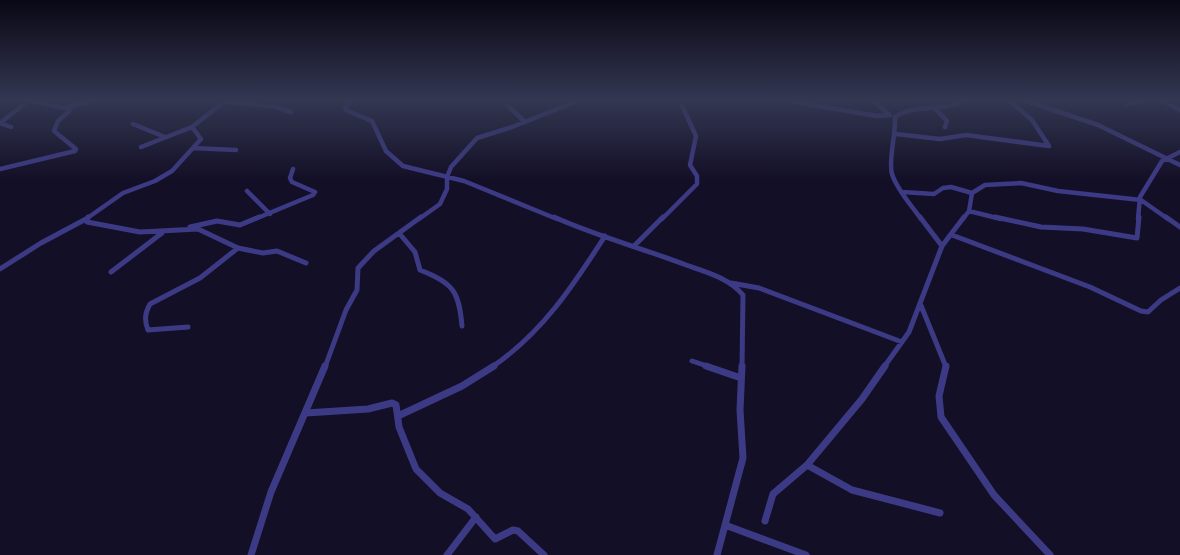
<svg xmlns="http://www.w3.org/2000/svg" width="1180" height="555" font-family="'Sofia Sans Condensed',sans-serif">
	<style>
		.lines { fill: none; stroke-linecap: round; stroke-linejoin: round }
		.minor-far2 { stroke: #3d3a85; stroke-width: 4.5 }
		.minor-far1 { stroke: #3d3a85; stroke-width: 5 }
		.minor { stroke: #3d3a85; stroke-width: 7 }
	</style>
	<rect width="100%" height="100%" fill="#130f26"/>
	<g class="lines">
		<path class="minor-far2" d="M33,101L63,108L93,101
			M352,101L345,107L346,110L372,121L386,151L403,166L464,181L557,219
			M503,101L525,122
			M789,101L877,116L890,115
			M873,101L890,115
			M1010,101L1032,120L1049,146
			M1027,101L1098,125L1180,165
			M1163,101L1180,110
			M224,102L273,106L291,112
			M1127,104L1142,101
			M935,108L947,121L945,127
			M133,124L165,137
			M11,127L0,123L28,101
			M896,134L940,139L966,135L1049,146
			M141,147L192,127L225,101
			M193,148L236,150
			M0,169L75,151L76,149L54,131L58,121L70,110
			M247,191L270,214
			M902,192L934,194L943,188L951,187L972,193
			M969,211L1001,219
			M86,219L123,193L155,181L172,171L201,139L192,127
			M255,219L313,195L315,192L292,182L290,178L293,169
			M419,219L440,204L447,189V177L451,167L477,138L512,127L577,101
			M662,219L697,184V176L690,165L696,136L680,101
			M921,219C912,206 897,190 892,174C888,161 896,134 895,117C915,103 942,112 964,101
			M963,219L969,211L972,193L985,185L1021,183L1058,191L1141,200L1168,219
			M1138,219L1140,197L1162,161L1180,152"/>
		<path class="minor-far1" d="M88,217L87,222L140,232L198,229L238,248L263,253L277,251L306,263
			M554,217C596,236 642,248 686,265C706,272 729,278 743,295L742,367
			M920,217L942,246
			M995,217L1041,227L1083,229L1137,238L1139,217
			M1166,217L1180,227
			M190,227L217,221L240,225L259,217
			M399,233L415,252L420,270C453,283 459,291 462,326
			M952,235L1090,287L1141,311L1148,312L1161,300L1180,288
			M635,245L663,217
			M0,269L41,243L86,219
			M111,272L162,233
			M731,283L759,288L902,342
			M920,303L946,367
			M188,327L148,330C144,320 145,313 150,304L200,278L238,248
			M692,361L710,367
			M325,367L346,310L357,290L358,268L374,251L421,217
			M492,367C542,333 573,286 605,236
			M884,367L909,332L942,246L964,217"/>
		<path class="minor" d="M706,366L741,378
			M885,366L862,399L807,465L852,490L940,513
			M946,366L939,396L941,417L994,495L1050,555
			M306,413L368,409L392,403L396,405L399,427L416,469L440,493L468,509L495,539L513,530L518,531L544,555
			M398,416L462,386L494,366
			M765,521L773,494L807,465
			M725,525L806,555
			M251,555L271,492L325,366
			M447,555L476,517
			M717,555L743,458L740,410L742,366"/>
	</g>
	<linearGradient id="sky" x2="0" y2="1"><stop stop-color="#0a0815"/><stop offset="0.56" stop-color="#333752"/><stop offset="1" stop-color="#333752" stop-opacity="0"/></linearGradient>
	<rect width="1180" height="179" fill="url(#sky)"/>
</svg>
